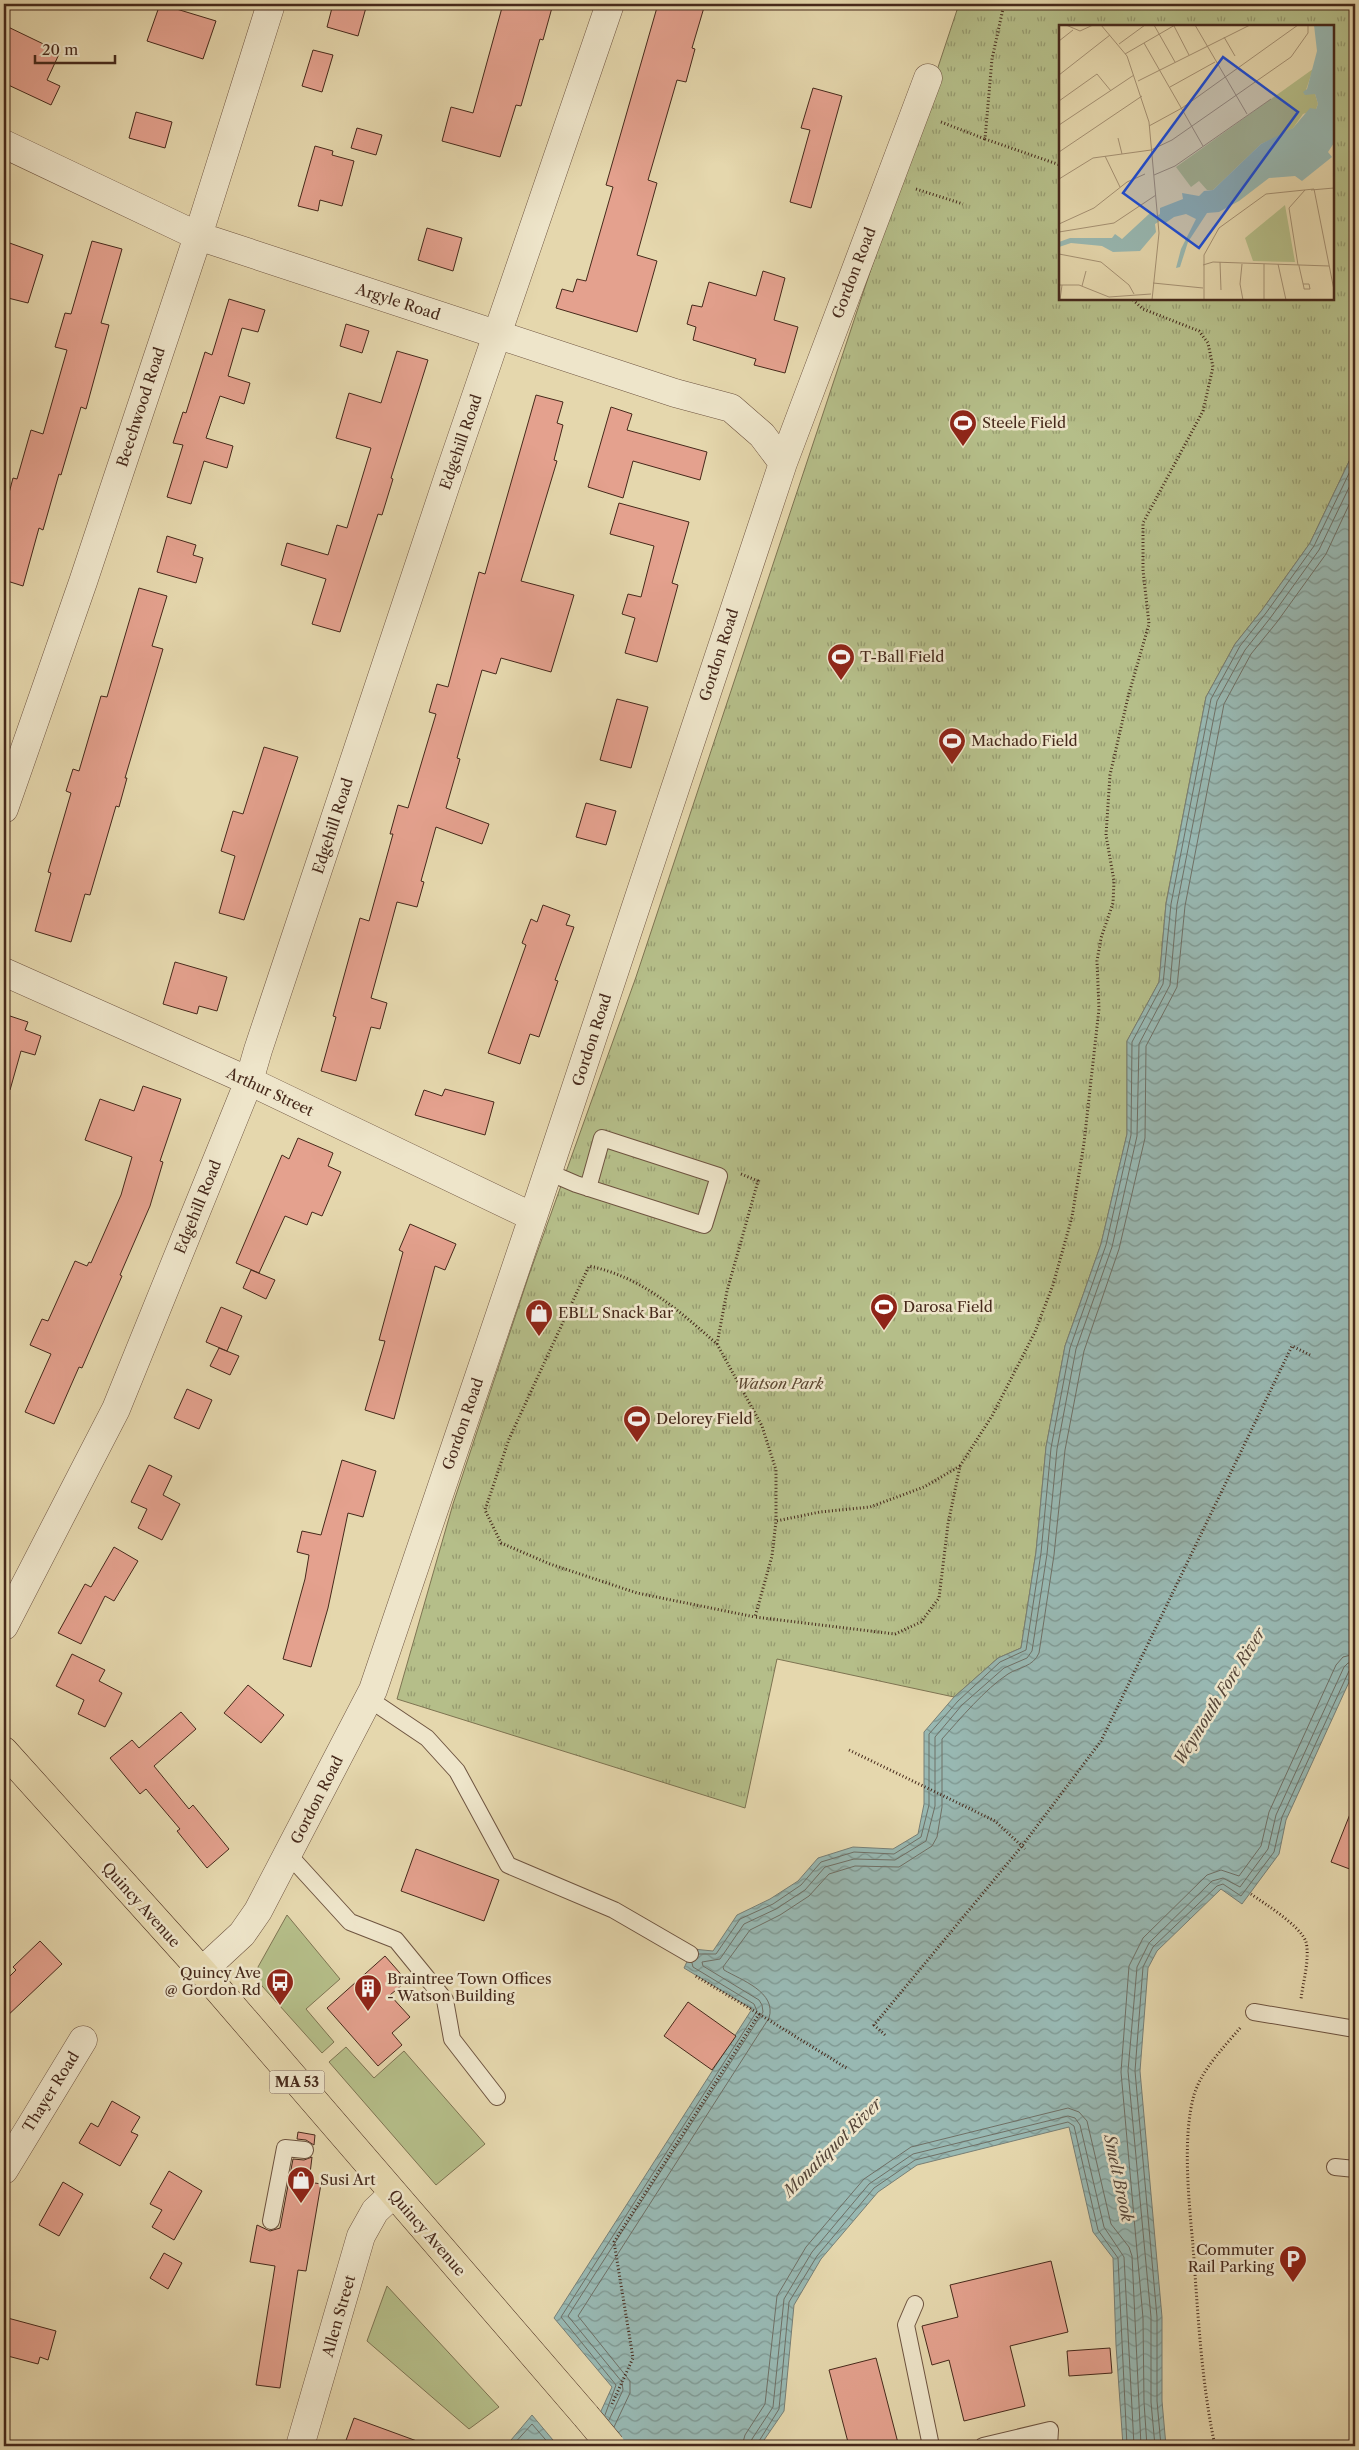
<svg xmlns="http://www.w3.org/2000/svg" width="1359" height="2450" font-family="'Libre Caslon Text',serif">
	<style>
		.grass { fill: #b5be89; stroke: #7e7452 }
		.park { fill: url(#park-tufts); stroke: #7e7452; fill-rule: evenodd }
		.water { fill: url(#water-waves); stroke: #777f76 }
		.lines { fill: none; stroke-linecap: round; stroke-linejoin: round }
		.shore { stroke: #6f7066; stroke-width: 1 }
		.building { fill: #e4a18e; stroke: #46291b }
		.lane-casing { stroke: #6e5440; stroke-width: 18 }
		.street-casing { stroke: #6e5440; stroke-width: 29 }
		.primary-casing { stroke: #46291b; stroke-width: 29 }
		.path { stroke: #46291b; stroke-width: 3; stroke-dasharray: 1 2.5; stroke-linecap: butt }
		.lane { stroke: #eee5ca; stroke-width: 16 }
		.street { stroke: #eee5ca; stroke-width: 28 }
		.primary { stroke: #e5d7ad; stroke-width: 28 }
		.primary-bridge-casing { stroke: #46291b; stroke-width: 29; stroke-linecap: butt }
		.primary-bridge { stroke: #e5d7ad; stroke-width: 28 }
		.labels { text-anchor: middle; stroke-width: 5; stroke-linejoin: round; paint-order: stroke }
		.shield { fill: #eee5ca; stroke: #786150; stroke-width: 1 }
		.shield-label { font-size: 14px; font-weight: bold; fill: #46291b }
		.street-label { font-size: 15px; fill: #46291b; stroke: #eee5ca }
		.poi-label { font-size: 15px; fill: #46291b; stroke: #eee5ca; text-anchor: start }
		.park-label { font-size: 15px; font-style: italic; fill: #5c4731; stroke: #eee5ca }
		.water-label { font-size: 16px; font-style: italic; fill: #564639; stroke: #eee5ca }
		.inset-road { fill: none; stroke: #a59173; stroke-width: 1 }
		.view { fill: #1d4ed8; fill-opacity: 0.15; stroke: #1d4ed8; stroke-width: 2.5 }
		.inset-edge { fill: none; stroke: #46291b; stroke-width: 2.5 }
	</style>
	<defs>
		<pattern id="park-tufts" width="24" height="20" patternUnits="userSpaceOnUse" patternTransform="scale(1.25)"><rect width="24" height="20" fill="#b5be89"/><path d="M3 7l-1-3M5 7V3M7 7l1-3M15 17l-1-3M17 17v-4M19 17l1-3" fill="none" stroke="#959a6f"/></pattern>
		<pattern id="water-waves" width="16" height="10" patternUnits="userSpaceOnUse" patternTransform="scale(1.25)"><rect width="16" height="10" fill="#98b8b2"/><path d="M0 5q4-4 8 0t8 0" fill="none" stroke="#7e9690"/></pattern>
	</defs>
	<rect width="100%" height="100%" fill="#e5d7ad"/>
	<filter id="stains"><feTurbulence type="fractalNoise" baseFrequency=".004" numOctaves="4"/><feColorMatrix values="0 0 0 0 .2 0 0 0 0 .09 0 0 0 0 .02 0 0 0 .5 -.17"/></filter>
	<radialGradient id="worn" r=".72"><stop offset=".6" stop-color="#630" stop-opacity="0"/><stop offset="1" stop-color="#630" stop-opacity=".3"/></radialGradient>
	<path class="grass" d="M287,1915L340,1979L306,2009L334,2042L322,2053L262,1986L257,1978L258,1967Z
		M346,2047L374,2078L404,2051L485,2144L436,2185L329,2062Z
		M387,2286L499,2407L469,2429L367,2341Z"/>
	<path class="park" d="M959,4H1355V449L1310,543L1262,610L1235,644L1206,697L1166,903L1159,982L1127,1041V1134L1101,1244L1065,1346L1046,1447L1036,1552L1021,1648L998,1658L954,1697L777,1659L745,1808L397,1699L453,1504L529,1275L636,977ZM1060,26H1333V299H1060Z"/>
	<path class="water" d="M1355,449V1669L1286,1820L1279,1854L1242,1904L1221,1889L1157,1951L1148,1968L1140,2071L1162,2317V2401L1166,2446H1123L1116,2345L1113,2258L1093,2232L1069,2127L917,2165L878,2192L821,2259L794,2305L784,2411L760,2446H585L612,2387L554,2318L752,2009L684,1968L693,1949L713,1951L737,1915L770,1899L798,1881L818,1858L853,1847L893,1849L918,1834L924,1804V1732L954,1697L998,1658L1021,1648L1036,1552L1046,1447L1065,1346L1101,1244L1127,1134V1041L1159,982L1166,904L1206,697L1235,644L1262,610L1310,543Z
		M532,2415L558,2446H506Z"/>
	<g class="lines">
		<path class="shore" d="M699,1954H716L740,1919L773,1904L801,1885L821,1862L854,1852L894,1854L921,1837L929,1805V1734L958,1701L1000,1662L1026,1650L1041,1553L1051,1448L1070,1348L1106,1245L1131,1135L1132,1042L1163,984L1171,904L1211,699L1240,646L1266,613L1314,546L1355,461
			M605,2415L616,2385L561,2317L757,2011L754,2004L693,1967L692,1963
			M609,2420L623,2390L622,2382L568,2316L763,2012L762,2005L759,2000L703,1966L702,1962L720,1959L744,1924L776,1909L805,1890L825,1867L854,1859L895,1860L926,1841L935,1806V1737L962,1705L1004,1668L1027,1658L1032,1651L1047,1554L1057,1449L1076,1349L1112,1247L1137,1136L1139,1044L1170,985L1177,905L1217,701L1245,650L1271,617L1319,550L1355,475
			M614,2427L630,2393V2381L578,2316L769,2018C777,1992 741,1980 724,1970L723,1967L750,1930L780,1915L809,1896L829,1874L855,1866L899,1867L932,1846L937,1837L942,1807V1739C960,1719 985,1689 1008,1674C1019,1667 1033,1667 1039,1653L1054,1555L1065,1450L1084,1351L1119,1249L1145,1138L1146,1046L1177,987L1185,906L1224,704L1251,654L1277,622L1326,554L1355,492
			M512,2446L532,2424L551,2446
			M742,2446L745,2435L765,2404L777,2296L806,2247L864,2179L911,2147L1068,2108L1079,2112L1087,2121L1111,2224L1129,2247L1132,2256L1141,2446
			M750,2446L752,2439L773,2407L784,2299L812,2252L869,2184L913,2154L1068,2116L1075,2118L1080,2125L1104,2227L1124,2257L1134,2446
			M756,2446L779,2409L789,2302L817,2256L874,2188L915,2160L1068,2122L1074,2126L1098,2230L1118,2258L1127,2446
			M1147,2446L1144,2402L1143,2318L1121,2072L1129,1966L1143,1938L1207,1875L1221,1870L1239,1876L1261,1846L1269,1812L1336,1665L1343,1657L1355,1654
			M1155,2446L1151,2402V2317L1128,2071L1137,1967L1149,1943L1212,1881L1223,1878L1240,1887L1268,1849L1276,1815L1344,1667L1348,1663L1355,1662
			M1161,2446L1157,2401V2317L1135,2071L1143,1967L1153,1947L1217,1886L1223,1884L1241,1896L1274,1852L1282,1817L1349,1671L1355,1668"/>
	</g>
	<path class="building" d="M160,4L216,21L203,59L147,41Z
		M333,4H367L358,36L327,27Z
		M503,4H553L543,40L540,39L521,106L516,105L500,157L442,141L451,107L473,113Z
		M658,4H705L692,48L695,49L686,82L677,80L648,180L657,183L637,255L657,261L637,332L556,308L562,289L573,292L577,279L586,281L613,187L606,185Z
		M4,25L60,52L47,80L60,86L51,105L4,83Z
		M313,50L333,55L322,92L302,86Z
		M813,88L842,96L811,208L790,202L810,130L801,128Z
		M136,112L172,122L165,148L129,138Z
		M357,128L382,135L376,155L351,148Z
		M315,146L333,151L332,155L354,161L342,206L320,200L318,211L298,206Z
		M427,228L462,238L453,271L418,260Z
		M4,241L43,255L28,303L4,297Z
		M92,241L122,249L101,323L109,325L86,409L81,407L61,475L59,474L43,530L39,528L23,586L4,580V512L13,478L17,479L31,430L43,434L67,350L55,347L65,313L71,314Z
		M763,271L785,278L774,320L798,327L785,373L754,365L756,359L693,340L696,327L687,324L692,305L702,307L709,282L756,296Z
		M229,299L265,310L258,332L242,328L228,376L250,383L244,404L220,396L206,438L233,446L227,468L204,461L191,504L167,497L183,445L173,443L183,412L186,413L205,352L212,355Z
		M346,324L369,331L362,353L340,346Z
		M397,351L428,360L391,478L393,479L382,515L378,514L340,632L312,624L326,579L281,565L287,543L328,555L337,525L347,528L371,448L336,438L349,393L381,403Z
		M536,395L563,402L557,423L563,425L554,460L557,461L521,581L574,595L551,672L501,658L496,674L482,670L457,758L460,759L446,808L489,824L482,844L436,827L421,881L424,882L417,907L397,902L371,998L387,1003L380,1029L371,1027L356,1081L321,1071L336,1017L333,1016L360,918L369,921L393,834H390L398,805L408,808L436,714L429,712L437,684L448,687L479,572L485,574Z
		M611,407L632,414L627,430L707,452L700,480L633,461L623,498L588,487Z
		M619,503L689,522L672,583L678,585L657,662L625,653L635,618L622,614L628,594L641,597L654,546L610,534Z
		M167,536L196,545L193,555L203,558L196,583L157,572Z
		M139,588L167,596L152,646L163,649L125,778H127L119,807L116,806L90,895L85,894L71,942L35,931L51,873L48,872L71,793L66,791L73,769L79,771L101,696L107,697Z
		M617,699L648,707L631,768L600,760Z
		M264,747L298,757L244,920L219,913L235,856L221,851L233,811L243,814Z
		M586,803L616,811L606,845L576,837Z
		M543,905L570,915L566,925L574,927L555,980L558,981L539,1037L530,1034L520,1064L488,1053L526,945L522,943L531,919L537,922Z
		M175,962L227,977L217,1011L199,1006L197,1014L163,1004Z
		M4,1014L28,1022L25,1030L41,1036L35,1055L21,1051L10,1090L4,1089Z
		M143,1086L181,1099L160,1161L163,1162L150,1206L120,1275L122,1276L82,1368L79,1367L54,1424L25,1412L51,1354L30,1345L42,1319L48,1321L75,1261L87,1266L89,1262L91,1263L121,1195L132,1157L85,1140L100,1099L134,1111Z
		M445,1089L494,1102L485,1135L415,1115L424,1090L442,1096Z
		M298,1138L333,1153L328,1166L341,1172L322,1216L312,1212L307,1225L285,1216L259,1273L236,1263L282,1155L289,1159Z
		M410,1224L456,1244L445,1270L435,1266L394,1419L365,1410L385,1341L379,1340L403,1252L399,1250Z
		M251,1270L275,1280L266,1299L243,1288Z
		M221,1307L242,1316L227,1351L206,1342Z
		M219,1348L239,1356L230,1375L210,1366Z
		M187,1389L212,1400L199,1429L174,1418Z
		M342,1460L376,1471L363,1517L348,1513L328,1608L311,1667L283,1659L305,1579L309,1555L297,1552L302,1531L321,1535Z
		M149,1465L172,1476L163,1495L180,1504L162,1540L138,1528L147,1509L131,1502Z
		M114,1547L138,1561L114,1601L105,1596L81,1644L58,1633L85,1584L91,1587Z
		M72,1654L105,1670L99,1681L122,1693L105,1727L78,1714L84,1700L56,1686Z
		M248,1685L284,1715L261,1743L224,1713Z
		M181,1712L196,1729L154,1766L189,1809L193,1805L229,1849L207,1868L177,1831L180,1829L146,1789L140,1794L110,1758L132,1740L139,1748Z
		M1354,1804L1355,1805V1871L1331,1862Z
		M416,1849L499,1880L484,1921L401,1891Z
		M40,1941L62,1964L4,2019V1982L16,1970L13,1967Z
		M385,1956L407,1981L390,1995L410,2017L392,2033L402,2045L378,2066L327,2008Z
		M688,2002L736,2036L712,2070L664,2036Z
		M112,2101L140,2117L131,2132L138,2135L120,2166L79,2143L91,2123L98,2127Z
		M298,2132L315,2135L314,2145L306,2140L297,2139Z
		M312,2157L309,2182L321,2184L306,2271L298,2270L280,2388L256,2385L275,2266L250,2262L257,2225L270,2231L280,2228L293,2159L304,2160Z
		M169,2171L202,2191L174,2240L152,2227L162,2210L150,2204Z
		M63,2182L83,2194L59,2236L39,2225Z
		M164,2253L182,2263L168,2289L150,2278Z
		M1051,2261L1068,2332L1010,2346L1025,2406L964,2421L949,2360L932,2365L922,2326L958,2317L950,2285Z
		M4,2317L56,2331L48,2360L40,2357L38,2364L4,2355Z
		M1110,2348L1112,2373L1069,2376L1067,2351Z
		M876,2358L898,2443L885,2446H849L829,2370Z
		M354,2418L425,2444L424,2446H344Z"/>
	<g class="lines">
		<g class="lane-casing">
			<path id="lane" d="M548,1172L576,1184L704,1225L719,1176L602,1138L588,1188
				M369,1699L427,1738L457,1771L508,1865L614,1910L690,1954
				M288,1854L350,1922L396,1940L445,2000L452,2039L497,2097
				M1254,2012L1355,2029
				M1335,2167L1355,2169
				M271,2221L285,2148L305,2150
				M915,2304L906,2325L931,2446
				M983,2446L1050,2430L1049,2446"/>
		</g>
		<g class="street-casing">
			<path id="street" d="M4,144L198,236L675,393L731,408L762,435L783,463
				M4,809L83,582L198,236L271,4
				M4,972L249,1081L533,1217
				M4,1626L116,1409L249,1081L258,1050L449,475L610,4
				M202,1971L242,1934L258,1911L373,1690L533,1217L783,463L928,78
				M4,2170L83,2040
				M300,2446L361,2236L375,2211L393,2194"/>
		</g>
		<g class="primary-casing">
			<path id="primary" d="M4,1751L202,1971L586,2416"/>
		</g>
		<path class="path" d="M1004,4L992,59L985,139L1060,165
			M941,122L985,139
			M916,189L963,204
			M741,1174L758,1181L727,1291L717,1344C678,1310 642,1277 589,1266L509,1439L485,1510L501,1543L550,1564L637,1593L755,1617
			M717,1344L762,1426L776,1470V1521
			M960,1466L924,1487L870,1507L820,1512L776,1521L772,1556L755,1617L895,1634L921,1622L939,1598L948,1524L960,1466L992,1416L1035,1332L1053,1285L1072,1217L1084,1143L1099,1009L1097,961L1101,938L1113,903L1114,881L1106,835L1110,775L1128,697L1149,624L1143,570V523L1203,411L1213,367L1208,343L1199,331L1143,309L1132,299
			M849,1750L995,1821L1025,1849
			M1251,1894C1265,1904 1301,1926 1306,1942C1310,1959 1303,1982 1301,1999
			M759,2014L848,2069
			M885,2035L874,2025L1022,1846L1101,1741L1292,1346L1310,1355
			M612,2404L633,2358L614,2242L759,2014L694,1975
			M1215,2446C1201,2380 1198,2313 1193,2246C1189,2202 1182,2137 1194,2095C1202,2069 1224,2047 1241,2027"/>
		<use href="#lane" class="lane"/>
		<use href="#street" class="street"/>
		<use href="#primary" class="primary"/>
		<g class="primary-bridge-casing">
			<path id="primary-bridge" d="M586,2416L611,2446"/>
		</g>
		<use href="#primary-bridge" class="primary-bridge"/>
	</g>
	<defs>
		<g id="stadium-pin" transform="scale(1.4375)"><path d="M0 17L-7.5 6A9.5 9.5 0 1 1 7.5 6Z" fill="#8f2418" stroke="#eee5ca"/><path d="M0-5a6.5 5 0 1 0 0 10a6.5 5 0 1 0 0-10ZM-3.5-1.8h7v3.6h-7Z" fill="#fff"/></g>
		<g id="shop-pin" transform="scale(1.4375)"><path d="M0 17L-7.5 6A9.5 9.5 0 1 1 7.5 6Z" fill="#8f2418" stroke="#eee5ca"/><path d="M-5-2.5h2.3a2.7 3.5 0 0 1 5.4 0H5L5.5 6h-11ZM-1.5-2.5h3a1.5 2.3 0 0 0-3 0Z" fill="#fff"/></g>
		<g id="bus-pin" transform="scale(1.4375)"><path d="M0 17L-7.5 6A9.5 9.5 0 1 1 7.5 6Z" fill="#8f2418" stroke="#eee5ca"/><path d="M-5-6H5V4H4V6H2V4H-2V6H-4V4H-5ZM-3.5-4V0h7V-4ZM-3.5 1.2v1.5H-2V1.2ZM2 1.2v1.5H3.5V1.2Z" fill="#fff"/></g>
		<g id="building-pin" transform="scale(1.4375)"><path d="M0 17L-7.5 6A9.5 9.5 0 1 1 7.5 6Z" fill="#8f2418" stroke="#eee5ca"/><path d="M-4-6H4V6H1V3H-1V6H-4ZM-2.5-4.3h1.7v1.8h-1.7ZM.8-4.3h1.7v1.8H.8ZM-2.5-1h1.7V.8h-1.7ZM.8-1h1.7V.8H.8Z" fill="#fff"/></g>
		<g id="parking-pin" transform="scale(1.4375)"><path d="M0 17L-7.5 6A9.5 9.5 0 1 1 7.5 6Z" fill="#8f2418" stroke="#eee5ca"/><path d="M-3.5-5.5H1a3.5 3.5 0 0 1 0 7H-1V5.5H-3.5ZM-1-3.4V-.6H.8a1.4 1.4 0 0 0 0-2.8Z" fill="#fff"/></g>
	</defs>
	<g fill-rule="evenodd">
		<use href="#stadium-pin" x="963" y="423"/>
		<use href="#stadium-pin" x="841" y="657"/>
		<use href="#stadium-pin" x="952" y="741"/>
		<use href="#stadium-pin" x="884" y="1307"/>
		<use href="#shop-pin" x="539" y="1313"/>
		<use href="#stadium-pin" x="637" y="1419"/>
		<use href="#bus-pin" x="280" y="1982"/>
		<use href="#building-pin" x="368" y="1988"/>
		<use href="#shop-pin" x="301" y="2180"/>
		<use href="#parking-pin" x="1293" y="2259"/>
	</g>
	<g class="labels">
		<rect class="shield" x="269.5" y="2070.5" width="55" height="23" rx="4"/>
		<g class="shield-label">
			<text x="297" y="2087">MA 53</text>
		</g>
		<g class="street-label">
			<text transform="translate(854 273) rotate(-69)" y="5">Gordon Road</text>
			<text transform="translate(398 302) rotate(18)" y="5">Argyle Road</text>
			<text transform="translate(141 407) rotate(-72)" y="5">Beechwood Road</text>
			<text transform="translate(461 442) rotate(-71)" y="5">Edgehill Road</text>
			<text transform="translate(719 655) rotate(-72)" y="5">Gordon Road</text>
			<text transform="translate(333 826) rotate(-72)" y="5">Edgehill Road</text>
			<text transform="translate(592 1040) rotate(-72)" y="5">Gordon Road</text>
			<text transform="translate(270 1092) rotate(25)" y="5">Arthur Street</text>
			<text transform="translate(198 1207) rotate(-68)" y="5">Edgehill Road</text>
			<text transform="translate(463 1424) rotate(-71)" y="5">Gordon Road</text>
			<text transform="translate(317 1800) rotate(-63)" y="5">Gordon Road</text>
			<text transform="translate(141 1905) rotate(48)" y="5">Quincy Avenue</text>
			<text transform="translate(51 2092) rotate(-58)" y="5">Thayer Road</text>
			<text transform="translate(427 2233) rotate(49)" y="5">Quincy Avenue</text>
			<text transform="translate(339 2316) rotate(-74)" y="5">Allen Street</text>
		</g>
		<g class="poi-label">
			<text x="982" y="428">Steele Field</text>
			<text x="860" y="662">T-Ball Field</text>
			<text x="971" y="746">Machado Field</text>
			<text x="903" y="1312">Darosa Field</text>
			<text x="558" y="1318">EBLL Snack Bar</text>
			<text x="656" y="1424">Delorey Field</text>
			<text x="261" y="1978" text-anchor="end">Quincy Ave<tspan x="261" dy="17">@ Gordon Rd</tspan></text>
			<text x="387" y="1984">Braintree Town Offices<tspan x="387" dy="17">- Watson Building</tspan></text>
			<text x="320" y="2185">Susi Art</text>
			<text x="1274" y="2255" text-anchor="end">Commuter<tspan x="1274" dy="17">Rail Parking</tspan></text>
		</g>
		<g class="park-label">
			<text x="780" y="1389">Watson Park</text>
		</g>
		<g class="water-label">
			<text transform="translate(1219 1696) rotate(-58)" y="6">Weymouth Fore River</text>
			<text transform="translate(832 2147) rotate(-45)" y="6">Monatiquot River</text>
			<text transform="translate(1119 2178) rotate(78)" y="6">Smelt Brook</text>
		</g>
	</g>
	<g transform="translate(1059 25)">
		<rect width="275" height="275" fill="#e5d7ad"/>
		<path d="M254,44L247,65L248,69H256L259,79L257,84L244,89L234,103L223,110L202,119L154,165H148L140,156L132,162L117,142ZM226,180L236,237L194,236L186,213Z" fill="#b5be89"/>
		<path d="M255,0H275V118L269,127L273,132L243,156L236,151L210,153L180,176L160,187L148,188L129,217L121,242L117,243L122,224L137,194L127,189L115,192L105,199L101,196L96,199L97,207L81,226L54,227L43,221L12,218L0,222V217L11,213H53L56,209L63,214L90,189L95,188L96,192L101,189V183L124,174L123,168L140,171L145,166L154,165L202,119L234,103L251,83L257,84L259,79L256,69L246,70L244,67L248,64L258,26Z" fill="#98b8b2"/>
		<path class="inset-road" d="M7,0L21,6L34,0M42,0L68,31L90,97L100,208L93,275M95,0L116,37M136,0L188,89M115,1L130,30M165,12L176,31M0,16L14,5M85,18L144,121M60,19L86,0M66,29L116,0M0,50L51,10M79,56L191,0M111,62L156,37M0,76L38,49L52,66M0,100L75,50M90,101L123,83L239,0M59,113L63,129M0,127L83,71M46,131L61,162M95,150L116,141L212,74M0,154L34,133L92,125L113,115L232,32L249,8V0M255,164L275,265M252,165L275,163M0,199L35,183L68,157L86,149M0,207L55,198L97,170M0,229L42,237L70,260L75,269M161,237L162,265M183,239L181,259L184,275M205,239V275M219,239L227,275M144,240L154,237L270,241M239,240L230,183L246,165M240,240V241L245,263V264H251L250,259H244M94,258L144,263M0,260H20L50,272L92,269M23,261L27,246M1,275L3,260M145,275V230L160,203L207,169L255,164"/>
		<path class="view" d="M164,32L239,87L140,223L64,168Z"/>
		<rect width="275" height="275" class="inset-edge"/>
	</g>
	<rect width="1359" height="2450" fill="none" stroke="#e5d7ad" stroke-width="20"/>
	<rect x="5" y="5" width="1349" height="2440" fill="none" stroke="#46291b" stroke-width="2.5"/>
	<rect x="10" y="10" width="1339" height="2430" fill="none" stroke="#46291b"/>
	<path d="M35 55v8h80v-8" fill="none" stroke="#46291b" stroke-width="2.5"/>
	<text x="42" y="55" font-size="15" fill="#46291b" stroke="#eee5ca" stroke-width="4" paint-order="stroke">20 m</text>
	<rect width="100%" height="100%" filter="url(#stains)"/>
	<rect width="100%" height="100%" fill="url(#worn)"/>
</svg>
